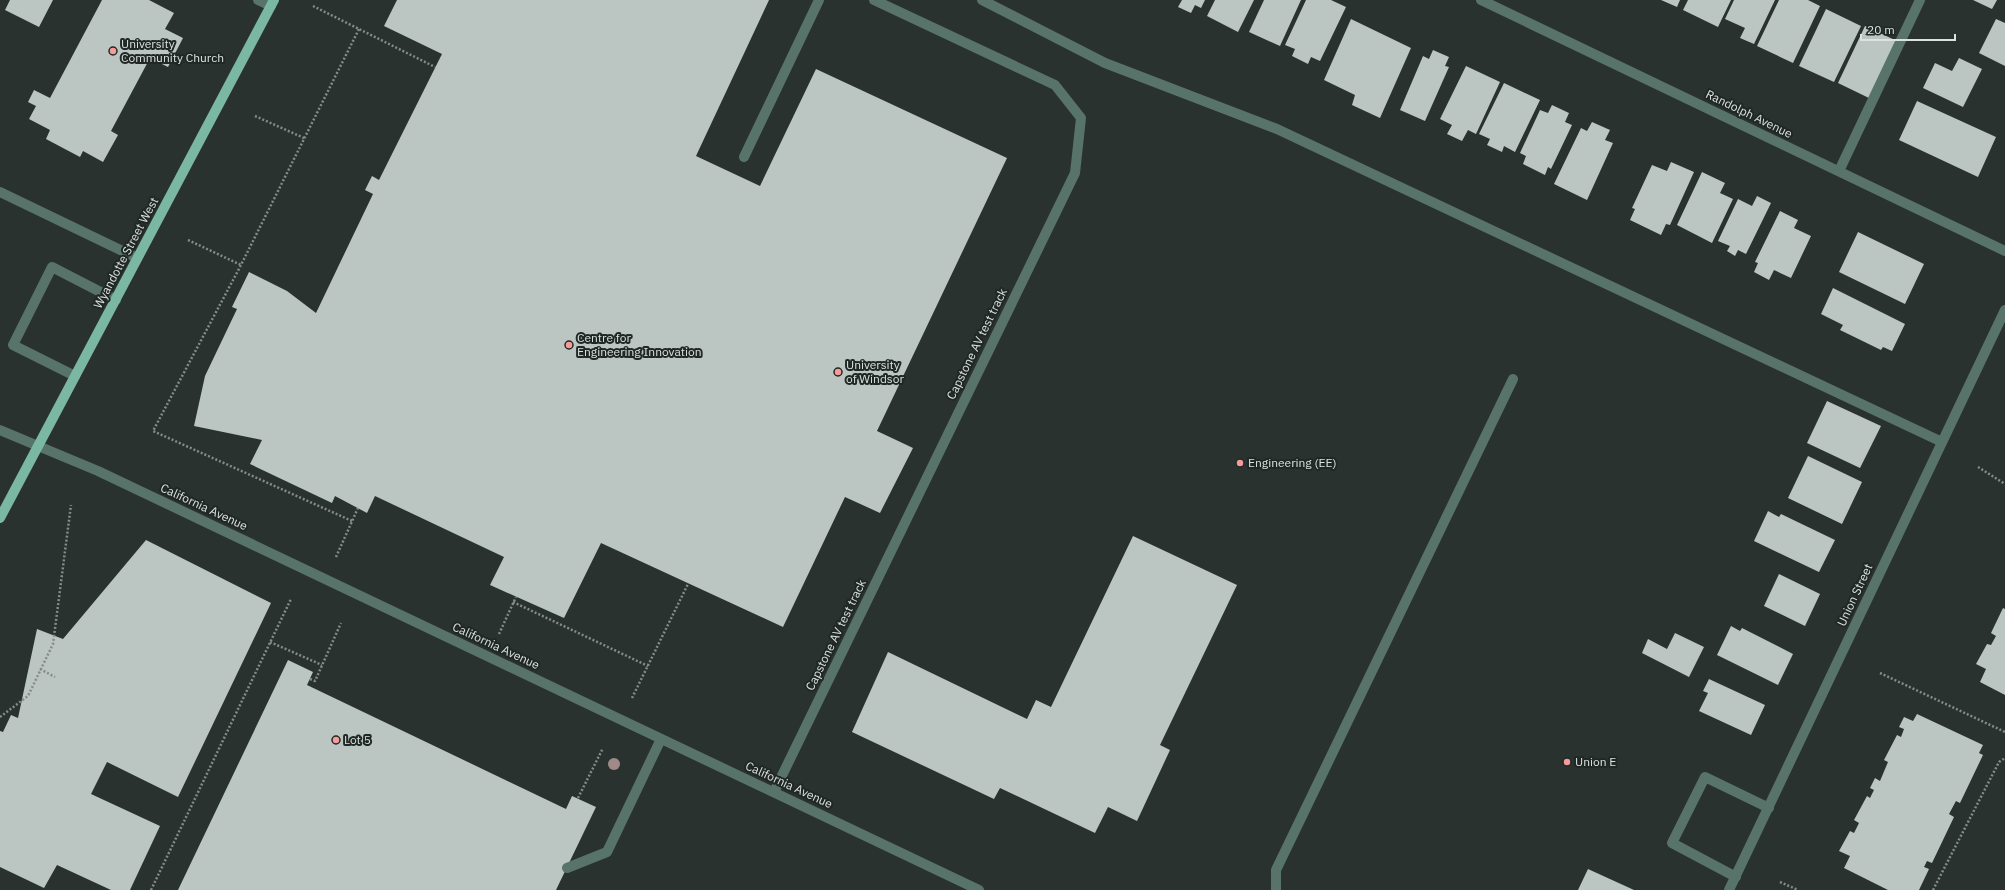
<svg xmlns="http://www.w3.org/2000/svg" width="2005" height="890" font-family="'IBM Plex Sans',sans-serif">
	<style>
		.building { fill: #bbc6c2 }
		.lines { fill: none; stroke-linecap: round; stroke-linejoin: round }
		.path { stroke: #848b88; stroke-width: 2.5; stroke-dasharray: 2 2; stroke-linecap: butt }
		.minor { stroke: #58746a; stroke-width: 10 }
		.major { stroke: #7bb8a3; stroke-width: 10 }
		.tree { fill: #9e8b89 }
		.poi-dot { fill: #f59b9a; stroke: #202825; stroke-width: 1.5 }
		.labels { text-anchor: middle; stroke-width: 4; stroke-linejoin: round; paint-order: stroke }
		.poi-label { font-size: 12px; fill: #dce2df; stroke: #202825; text-anchor: start }
		.street-label { font-size: 12px; fill: #dce2df; stroke: #202825 }
	</style>
	<rect width="100%" height="100%" fill="#2a322f"/>
	<path class="building" d="M10,0H53L39,27L5,10Z
		M102,0H149L174,13L165,29L183,38L168,67L150,58L111,131L118,135L103,162L83,151L80,157L46,139L50,130L29,119L36,106L28,102L34,90L50,98Z
		M397,0H769L696,156L760,186L816,69L1007,158L877,431L913,448L880,513L845,497L783,627L601,543L564,618L490,585L504,557L375,496L367,513L335,496L332,503L250,464L262,440L194,426L205,376L237,309L232,307L249,272L287,291L316,313L373,194L365,190L372,176L379,180L442,54L384,26Z
		M1182,0H1205L1201,8L1195,5L1191,13L1178,7Z
		M1215,0H1254L1238,32L1207,16Z
		M1264,0H1301L1280,46L1249,32Z
		M1306,0H1331L1346,7L1320,61L1311,57L1308,64L1292,56L1295,49L1285,45Z
		M1661,0H1680L1677,7Z
		M1688,0H1731L1718,27L1683,10Z
		M1734,0H1775L1754,44L1740,38L1745,28L1725,19Z
		M1779,0H1808L1820,6L1793,63L1757,46Z
		M1973,0H1997L1992,9Z
		M1826,9L1861,26L1834,82L1799,66Z
		M1351,19L1411,48L1380,118L1352,105L1355,95L1324,80Z
		M1996,19L2005,23V66L1979,53Z
		M1865,26L1899,42L1871,99L1838,83Z
		M1433,50L1449,57L1445,66L1449,67L1425,121L1400,110L1423,56L1429,59Z
		M1959,58L1982,69L1963,107L1923,88L1935,63L1952,71Z
		M1466,66L1500,82L1476,134L1468,130L1462,141L1447,134L1452,125L1440,119Z
		M1504,83L1540,100L1515,152L1504,146L1502,152L1487,145L1490,139L1479,134Z
		M1917,101L1996,137L1978,177L1899,140Z
		M1552,105L1569,113L1565,122L1572,125L1551,169L1548,167L1545,175L1523,164L1526,156L1520,153L1540,110L1548,113Z
		M1592,122L1610,130L1605,140L1613,143L1587,200L1554,184L1581,128L1587,131Z
		M1671,162L1694,172L1670,225L1666,224L1661,235L1630,220L1635,209L1632,208L1652,165L1667,171Z
		M1702,172L1725,183L1720,193L1733,199L1712,243L1677,225Z
		M1757,196L1771,203L1746,254L1738,250L1735,256L1727,251L1730,246L1718,241L1738,199L1752,206Z
		M1780,211L1798,220L1794,228L1811,236L1791,278L1774,270L1769,280L1754,272L1758,263L1755,262Z
		M1858,232L1924,264L1905,304L1839,272Z
		M1833,288L1905,324L1892,351L1883,347L1881,350L1840,330L1843,325L1821,314Z
		M1827,401L1881,426L1860,468L1807,443Z
		M1808,456L1862,482L1842,524L1788,498Z
		M1768,511L1779,517L1781,514L1835,540L1819,572L1754,541Z
		M1133,536L1237,585L1160,745L1170,750L1137,821L1108,807L1095,833L1000,788L994,799L852,732L888,652L1027,719L1036,700L1051,707Z
		M146,540L271,603L178,797L107,762L91,794L160,826L130,890H111L57,865L44,888L0,867V731L3,732L11,715L18,718L37,629L63,639Z
		M1779,574L1820,594L1805,626L1764,606Z
		M2003,608L2005,609V695L1980,682L1986,669L1976,664L1987,644L1991,645L1996,636L1991,633Z
		M1731,626L1740,631L1742,628L1793,654L1778,685L1717,655Z
		M1675,633L1704,647L1689,677L1642,653L1648,639L1667,649Z
		M288,660L313,672L307,685L566,809L572,796L596,807L556,890H178Z
		M1709,679L1765,705L1751,735L1699,711L1708,693L1703,691Z
		M1917,714L1983,745L1979,753L1983,755L1960,803L1956,801L1949,814L1954,817L1932,863L1927,861L1924,867L1929,869L1919,890H1888L1844,868L1850,856L1839,851L1850,831L1854,833L1859,823L1854,820L1867,796L1870,798L1874,790L1870,788L1875,778L1880,781L1888,762L1884,760L1897,735L1901,737L1904,729L1899,727L1904,717L1913,721Z
		M1588,869L1634,890H1578Z"/>
	<g class="lines">
		<path class="path" d="M313,6L435,67
			M255,116L304,138
			M188,240L241,265
			M1978,467L2005,484
			M352,521L153,431L241,265L359,29
			M336,557L358,508
			M513,602L648,666
			M499,634L516,597
			M270,642L322,665
			M40,669L55,677
			M1880,673L2005,732
			M310,679L315,681L341,623
			M632,698L688,584
			M0,717L28,696L53,644L71,505
			M578,798L603,748
			M1780,882L1798,890
			M151,890L291,599
			M1933,890L1999,762L2005,758"/>
		<path class="minor" d="M258,0L271,6
			M982,0L1105,63L1277,129L1942,442
			M1481,0L2005,251
			M744,157L819,0
			M1839,171L1920,0
			M0,192L137,258
			M75,376L13,345L52,267L116,300
			M0,430L98,471L979,890
			M774,792L1075,173L1081,118L1055,85L874,0
			M567,868L607,852L661,739
			M1736,877L1672,843L1705,777L1769,808
			M1276,890V870L1513,379
			M1729,890L2005,310"/>
		<path class="major" d="M0,518L274,0"/>
	</g>
	<circle class="tree" cx="614" cy="764" r="6"/>
	<g class="poi-dot">
		<circle cx="113" cy="51" r="4"/>
		<circle cx="569" cy="345" r="4"/>
		<circle cx="838" cy="372" r="4"/>
		<circle cx="1240" cy="463" r="4"/>
		<circle cx="336" cy="740" r="4"/>
		<circle cx="1567" cy="762" r="4"/>
	</g>
	<g class="labels">
		<g class="poi-label">
			<text x="121" y="48">University<tspan x="121" dy="14">Community Church</tspan></text>
			<text x="577" y="342">Centre for<tspan x="577" dy="14">Engineering Innovation</tspan></text>
			<text x="846" y="369">University<tspan x="846" dy="14">of Windsor</tspan></text>
			<text x="1248" y="467">Engineering (EE)</text>
			<text x="344" y="744">Lot 5</text>
			<text x="1575" y="766">Union E</text>
		</g>
		<g class="street-label">
			<text transform="translate(1749 114) rotate(26)" y="4">Randolph Avenue</text>
			<text transform="translate(126 253) rotate(-62)" y="4">Wyandotte Street West</text>
			<text transform="translate(977 344) rotate(-64)" y="4">Capstone AV test track</text>
			<text transform="translate(204 507) rotate(25)" y="4">California Avenue</text>
			<text transform="translate(1855 595) rotate(-65)" y="4">Union Street</text>
			<text transform="translate(836 635) rotate(-64)" y="4">Capstone AV test track</text>
			<text transform="translate(496 646) rotate(25)" y="4">California Avenue</text>
			<text transform="translate(789 785) rotate(25)" y="4">California Avenue</text>
		</g>
	</g>
	<path d="M1861 34v6h94v-6" fill="none" stroke="#dce2df" stroke-width="2"/>
	<text x="1867" y="34" font-size="12" fill="#dce2df" stroke="#202825" stroke-width="3" paint-order="stroke">20 m</text>
</svg>
